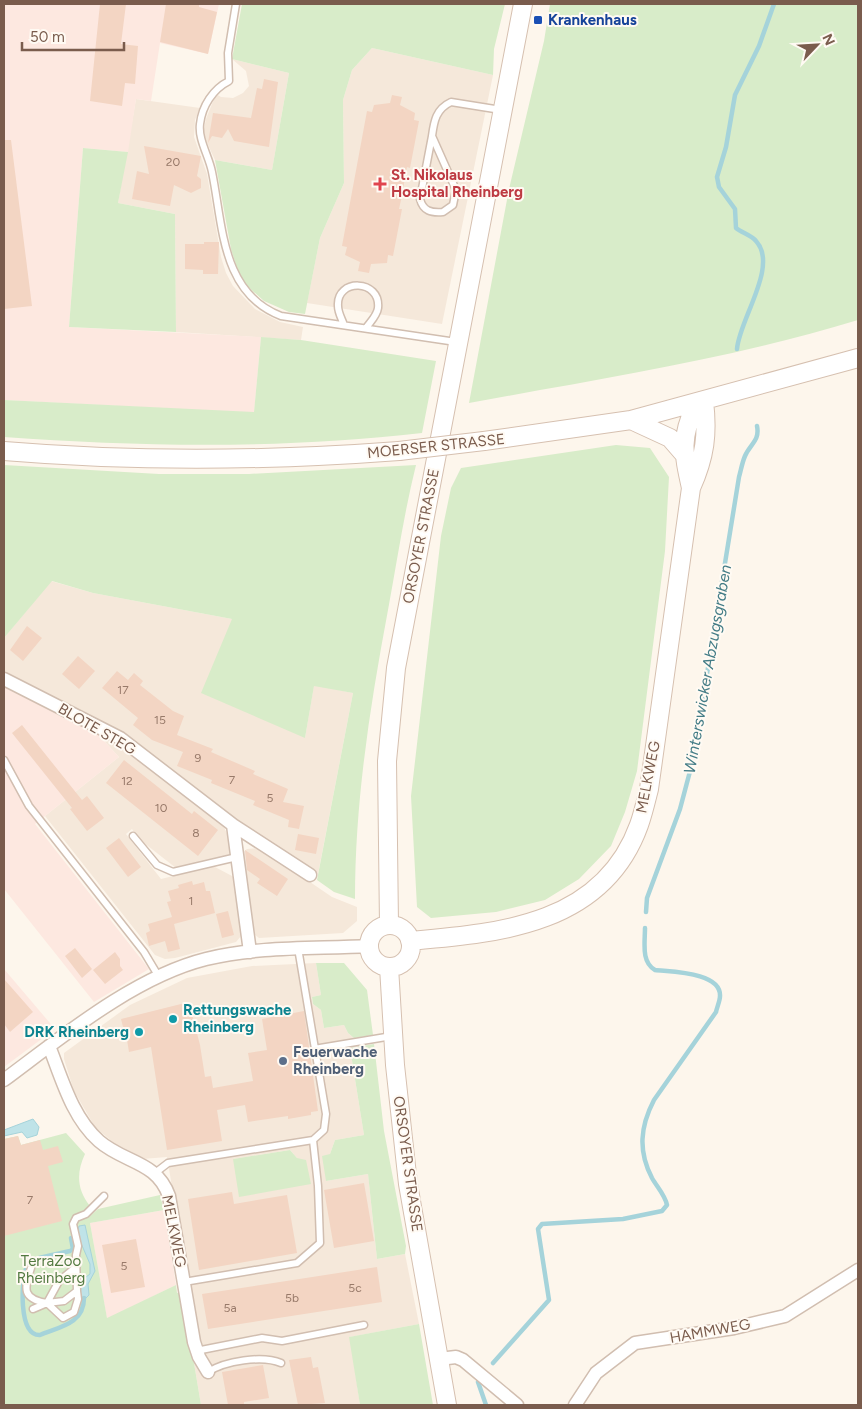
<svg xmlns="http://www.w3.org/2000/svg" width="862" height="1409" font-family="Figtree,sans-serif">
	<style>
		.residential { fill: #f5e8da; fill-rule: evenodd }
		.commercial { fill: #fde8e0 }
		.green { fill: #d8ecc9 }
		.water { fill: #bfe3e8; stroke: #a5d3da }
		.lines { fill: none; stroke-linecap: round; stroke-linejoin: round }
		.stream { stroke: #a5d3da; stroke-width: 4.5 }
		.building { fill: #f3d5c3 }
		.lane-casing { stroke: #d1beb0; stroke-width: 9 }
		.street-casing { stroke: #d1beb0; stroke-width: 15 }
		.secondary-casing { stroke: #d6c0b0; stroke-width: 20 }
		.lane { stroke: #fff; stroke-width: 6 }
		.street { stroke: #fff; stroke-width: 12 }
		.secondary { stroke: #fff; stroke-width: 18 }
		.secondary-bridge-casing { stroke: #d6c0b0; stroke-width: 20; stroke-linecap: butt }
		.secondary-bridge { stroke: #fff; stroke-width: 18 }
		.transit-dot { fill: #1a4fb4; stroke: #fffaf3; stroke-width: 2 }
		.health-dot { fill: #e0444e; stroke: #fffaf3; stroke-width: 2 }
		.culture-dot { fill: #0f9aa8; stroke: #fffaf3; stroke-width: 2 }
		.service-dot { fill: #5c6f8a; stroke: #fffaf3; stroke-width: 2 }
		.labels { text-anchor: middle; stroke-width: 4; stroke-linejoin: round; paint-order: stroke }
		.number-label { font-size: 12px; fill: #987a6a }
		.transit-label { font-size: 15px; font-weight: bold; fill: #164399; stroke: #fffaf3; text-anchor: start }
		.health-label { font-size: 15px; font-weight: bold; fill: #be3a42; stroke: #fffaf3; text-anchor: start }
		.street-label { font-size: 15px; fill: #7a5c4d; stroke: #fffaf3 }
		.culture-label { font-size: 15px; font-weight: bold; fill: #0d838f; stroke: #fffaf3; text-anchor: start }
		.service-label { font-size: 15px; font-weight: bold; fill: #4e5e75; stroke: #fffaf3; text-anchor: start }
		.park-label { font-size: 15px; fill: #537a41; stroke: #fffaf3 }
		.water-label { font-size: 16px; font-style: italic; fill: #437c86; stroke: #fffaf3 }
	</style>
	<rect width="100%" height="100%" fill="#fdf6ec"/>
	<path class="residential" d="M372,48L493,75L442,324L307,303L320,238L344,183L343,100L352,70Z
		M232,59L289,73L272,170L215,160L203,134L206,119L216,94L221,97L233,98L243,93L249,86L246,71Z
		M136,99L200,108L195,120L194,137L207,174L221,257L226,273L233,286L255,309L280,322L303,327L301,340L176,332L175,214L118,203Z
		M51,581L93,593L232,619L305,738L314,685L353,693L318,874L227,813L134,740L4,672V638Z
		M93,729L120,744L223,825L228,836L231,854L176,868L139,839L132,829L126,834L161,879L213,866L234,877L241,929V936L236,942L175,958L165,959L155,955L45,816L119,757Z
		M260,848L332,897L357,907V921L343,933L259,938L254,934L243,852L247,849Z
		M316,963L321,995L312,997L313,1004L321,1010L324,1028L344,1025L348,1033L354,1038L360,1037L361,1046L350,1048L364,1135L335,1140L330,1154L326,1181L368,1174L377,1259L405,1254L419,1324L350,1337L360,1405H201L182,1291L189,1288L167,1157L142,1159L121,1149L95,1127L74,1091L64,1059V1053L130,1005L187,978L252,966ZM290,1150L297,1158L233,1159Z"/>
	<path class="commercial" d="M4,4H219L208,54L160,43L151,101L136,99L128,152L83,148L69,327L261,337L254,413L4,400Z
		M4,687L93,729L119,757L35,824L149,969L94,1002L4,889Z
		M4,969L55,1029L4,1067Z
		M164,1210L176,1285L107,1319L90,1223Z"/>
	<path class="green" d="M242,4H505L494,49L493,75L372,48L352,70L343,100L344,183L320,238L305,314L289,312L264,301L246,285L238,271L231,249L215,160L272,170L289,73L232,59Z
		M550,4H858V320C731,359 599,379 469,403L509,189L544,41Z
		M83,148L128,152L118,203L175,214L176,332L69,327Z
		M261,337L301,340L436,361L422,433C282,449 144,447 4,437V400L254,412Z
		M616,445L650,448L669,477L665,551L637,771L625,812L611,846L579,879L545,900L496,912L431,918L417,907L411,796L441,536L451,488L461,468Z
		M4,465L159,474H249L416,465C404,513 397,562 388,610C370,706 355,801 355,899L334,892L317,880L353,693L314,686L305,738L201,693L232,619L93,593L52,581L4,638Z
		M316,963H344L367,990L373,1035L354,1038L348,1033L344,1025L324,1028L321,1010L313,1004L312,997L321,995Z
		M374,1044L384,1131L406,1246L405,1254L377,1259L368,1174L326,1181L322,1156L330,1154L335,1140L364,1135L350,1048Z
		M66,1133L85,1154C76,1173 77,1190 90,1206L84,1212L89,1217L98,1209L160,1195L164,1210L90,1223L107,1318L176,1285L177,1293L182,1291L201,1405H4V1139L18,1136L21,1145Z
		M290,1150L297,1158L306,1160L311,1184L239,1197L233,1159Z
		M419,1324L433,1405H360L349,1337Z"/>
	<path class="water" d="M33,1119L39,1127L37,1135L27,1138L22,1132L4,1136V1130Z
		M85,1225L95,1271L88,1284L89,1295L86,1298H80L78,1283L90,1274V1264L77,1234L79,1226Z"/>
	<g class="lines">
		<path class="stream" d="M737,349C739,320 779,266 756,241C751,235 742,233 736,228L735,209L719,187L717,177L726,147L735,95L759,46L774,4
			M646,912L647,898L680,809L693,760L739,477C741,470 742,463 745,456C750,444 760,441 757,426
			M76,1236L71,1238L73,1249L70,1251L39,1258L27,1266C21,1280 18,1336 40,1335C59,1327 84,1324 84,1298
			M493,1363L549,1300L538,1229L542,1224L623,1219L662,1211L667,1205C665,1195 657,1187 652,1178C638,1151 640,1127 654,1100L716,1012C717,1007 720,1001 720,996C721,972 671,972 655,970C641,962 645,943 645,928
			M478,1382L486,1405"/>
	</g>
	<path class="building" d="M100,4H126L121,44L138,46L135,84L125,83L122,106L90,101Z
		M166,4H199V7L217,12L208,54L160,42Z
		M264,79L278,82L269,147L234,141L228,129L222,138L212,136L208,143L213,113L251,118L257,88L262,89Z
		M392,95L402,97L400,105L415,113L414,120L419,121L410,168L407,167L401,200L399,209H402L393,256L388,255L387,263L371,264L369,273L358,271L360,262L345,255L347,247L342,246L367,111L372,112L374,105L390,103Z
		M4,140H11L32,306L4,309Z
		M144,146L201,156L197,176L201,179V188L191,193L174,185L170,206L132,199L137,171L149,174Z
		M204,242H219L218,274H203V270L185,269V244H204Z
		M27,626L42,638L23,661L10,650Z
		M78,656L95,671L79,689L62,674Z
		M117,671L128,680L134,673L143,681L140,685L173,711L184,716L177,735L213,749L211,752L255,771L253,774L288,789L283,802L304,806L299,829L288,827L289,820L253,805L255,801L211,783L212,780L177,766L183,752L152,740L133,725L138,718L102,688Z
		M22,725L82,800L87,796L104,818L87,831L70,809L72,808L12,733Z
		M124,760L192,814L194,811L218,830L198,856L106,783Z
		M298,834L319,838L316,854L295,850Z
		M119,838L141,867L128,877L106,848Z
		M245,850L288,879L277,896L257,883L260,879L247,870Z
		M192,881L193,885L204,882L206,891H210L215,913L174,924L180,949L168,952L165,941L149,946L146,933L150,931L148,924L172,917L167,902L171,901L168,891L179,888L178,885Z
		M228,911L234,935L222,938L216,914Z
		M75,948L92,969L82,978L65,956Z
		M115,952L120,959V966L123,970L105,984L93,970Z
		M4,979L33,1012L10,1032L4,1024Z
		M189,1002L200,1045L205,1077L211,1076L213,1088L253,1081L248,1053L267,1050L262,1019L304,1011L318,1111L311,1112V1115L288,1119V1116L248,1122L245,1105L217,1110L222,1141L167,1150L151,1047L129,1052L127,1040L123,1041L121,1035L120,1028L123,1027L121,1019Z
		M18,1136L21,1145L40,1140L43,1150L58,1146L63,1162L48,1166L62,1221L4,1236V1139Z
		M364,1183L374,1241L334,1248L324,1190Z
		M232,1192L234,1204L287,1195L297,1253L199,1270L188,1199Z
		M136,1239L145,1287L111,1293L102,1245Z
		M377,1267L382,1302L208,1329L202,1294Z
		M311,1357L313,1368L318,1367L325,1403L298,1405L289,1360Z
		M263,1365L269,1398L244,1402V1405H228L222,1372Z"/>
	<g class="lines">
		<g class="lane-casing">
			<path id="lane" d="M236,4L228,53L229,81C213,89 202,106 200,124C198,140 209,156 212,172C223,225 221,293 281,316L456,342
				M432,136L456,190L453,205L443,212C431,213 423,211 420,199Z
				M432,136C434,121 436,109 451,102L501,110
				M344,325C342,319 338,313 338,306C336,278 381,279 378,308C377,316 370,322 366,328
				M4,760L29,806L144,952L159,977
				M133,836L157,865L173,872L237,857
				M314,1049L392,1036
				M155,1173L168,1163L313,1140L324,1130L326,1114L298,948
				M76,1267L59,1281L47,1303L64,1301L77,1291L76,1255L78,1246L73,1224L76,1218L86,1214L104,1196
				M31,1268C24,1289 22,1299 47,1303L33,1309
				M184,1282L297,1263L320,1243L318,1186L313,1140
				M47,1303L63,1318L74,1312L78,1299L77,1291
				M196,1351L262,1338L282,1341L364,1325
				M208,1372C225,1361 262,1355 281,1363"/>
		</g>
		<g class="street-casing">
			<path id="street" d="M4,679L120,738L233,825L250,952
				M233,825L310,875
				M49,1046C62,1079 72,1117 99,1141C124,1163 157,1161 169,1196L194,1342L199,1357L208,1372
				M4,1080C62,1037 134,977 206,959C259,946 314,949 369,946
				M439,1359L456,1357L463,1360L517,1405
				M575,1405L596,1373L635,1343L734,1328L785,1316L858,1270"/>
		</g>
		<g class="secondary-casing">
			<path id="secondary" d="M631,420L670,438L683,453
				M484,441L631,420L858,358
				M4,451C136,462 266,461 399,451
				M691,488C683,452 680,438 696,404
				M389,925L387,761L396,668L523,4
				M369 946a21 21 0 1 1 42 0a21 21 0 1 1-42 0Z
				M410,941C500,933 603,925 639,825C643,814 646,801 649,789L691,488C705,457 708,434 704,401
				M389,967L395,1065L408,1184L447,1405"/>
		</g>
		<use href="#lane" class="lane"/>
		<use href="#street" class="street"/>
		<use href="#secondary" class="secondary"/>
		<g class="secondary-bridge-casing">
			<path id="secondary-bridge" d="M399,451L484,441"/>
		</g>
		<use href="#secondary-bridge" class="secondary-bridge"/>
	</g>
	<rect class="transit-dot" x="533" y="15" width="10" height="10" rx="2.5"/>
	<path class="health-dot" d="M377.5 176.5h5v5h5v5h-5v5h-5v-5h-5v-5h5z"/>
	<g class="culture-dot">
		<circle cx="173" cy="1019" r="5"/>
		<circle cx="139" cy="1032" r="5"/>
	</g>
	<circle class="service-dot" cx="283" cy="1061" r="5"/>
	<g class="labels">
		<g class="number-label">
			<text x="173" y="166">20</text>
			<text x="123" y="694">17</text>
			<text x="160" y="724">15</text>
			<text x="198" y="762">9</text>
			<text x="232" y="784">7</text>
			<text x="127" y="785">12</text>
			<text x="270" y="802">5</text>
			<text x="161" y="812">10</text>
			<text x="196" y="837">8</text>
			<text x="191" y="905">1</text>
			<text x="30" y="1204">7</text>
			<text x="124" y="1270">5</text>
			<text x="355" y="1292">5c</text>
			<text x="292" y="1302">5b</text>
			<text x="230" y="1312">5a</text>
		</g>
		<g class="transit-label">
			<text x="548" y="25">Krankenhaus</text>
		</g>
		<g class="health-label">
			<text x="391" y="180">St. Nikolaus<tspan x="391" dy="17">Hospital Rheinberg</tspan></text>
		</g>
		<g class="street-label">
			<text transform="translate(436 446) rotate(-6)" y="5">MOERSER STRASSE</text>
			<text transform="translate(421 536) rotate(-79)" y="5">ORSOYER STRASSE</text>
			<text transform="translate(97 729) rotate(30)" y="5">BLOTE STEG</text>
			<text transform="translate(648 777) rotate(-79)" y="5">MELKWEG</text>
			<text transform="translate(408 1164) rotate(82)" y="5">ORSOYER STRASSE</text>
			<text transform="translate(174 1231) rotate(79)" y="5">MELKWEG</text>
			<text transform="translate(710 1331) rotate(-10)" y="5">HAMMWEG</text>
		</g>
		<g class="culture-label">
			<text x="183" y="1015">Rettungswache<tspan x="183" dy="17">Rheinberg</tspan></text>
			<text x="129" y="1037" text-anchor="end">DRK Rheinberg</text>
		</g>
		<g class="service-label">
			<text x="293" y="1057">Feuerwache<tspan x="293" dy="17">Rheinberg</tspan></text>
		</g>
		<g class="park-label">
			<text x="51" y="1266">TerraZoo<tspan x="51" dy="17">Rheinberg</tspan></text>
		</g>
		<g class="water-label">
			<text transform="translate(707 669) rotate(-80)" y="6">Winterswicker Abzugsgraben</text>
		</g>
	</g>
	<rect width="862" height="1409" fill="none" stroke="#7a5c4d" stroke-width="10"/>
	<g transform="translate(817 45) rotate(65)" stroke="#fffaf3" stroke-width="4" paint-order="stroke">
	<path d="M0-4L9 19L0 12L-9 19Z" fill="#7a5c4d"/>
	<text y="-8" font-size="14" font-weight="bold" text-anchor="middle" fill="#7a5c4d">N</text>
	</g>
	<path d="M22 42v8h102v-8" fill="none" stroke="#7a5c4d" stroke-width="2.5"/>
	<text x="30" y="42" font-size="15" fill="#7a5c4d" stroke="#fffaf3" stroke-width="4" paint-order="stroke">50 m</text>
</svg>
